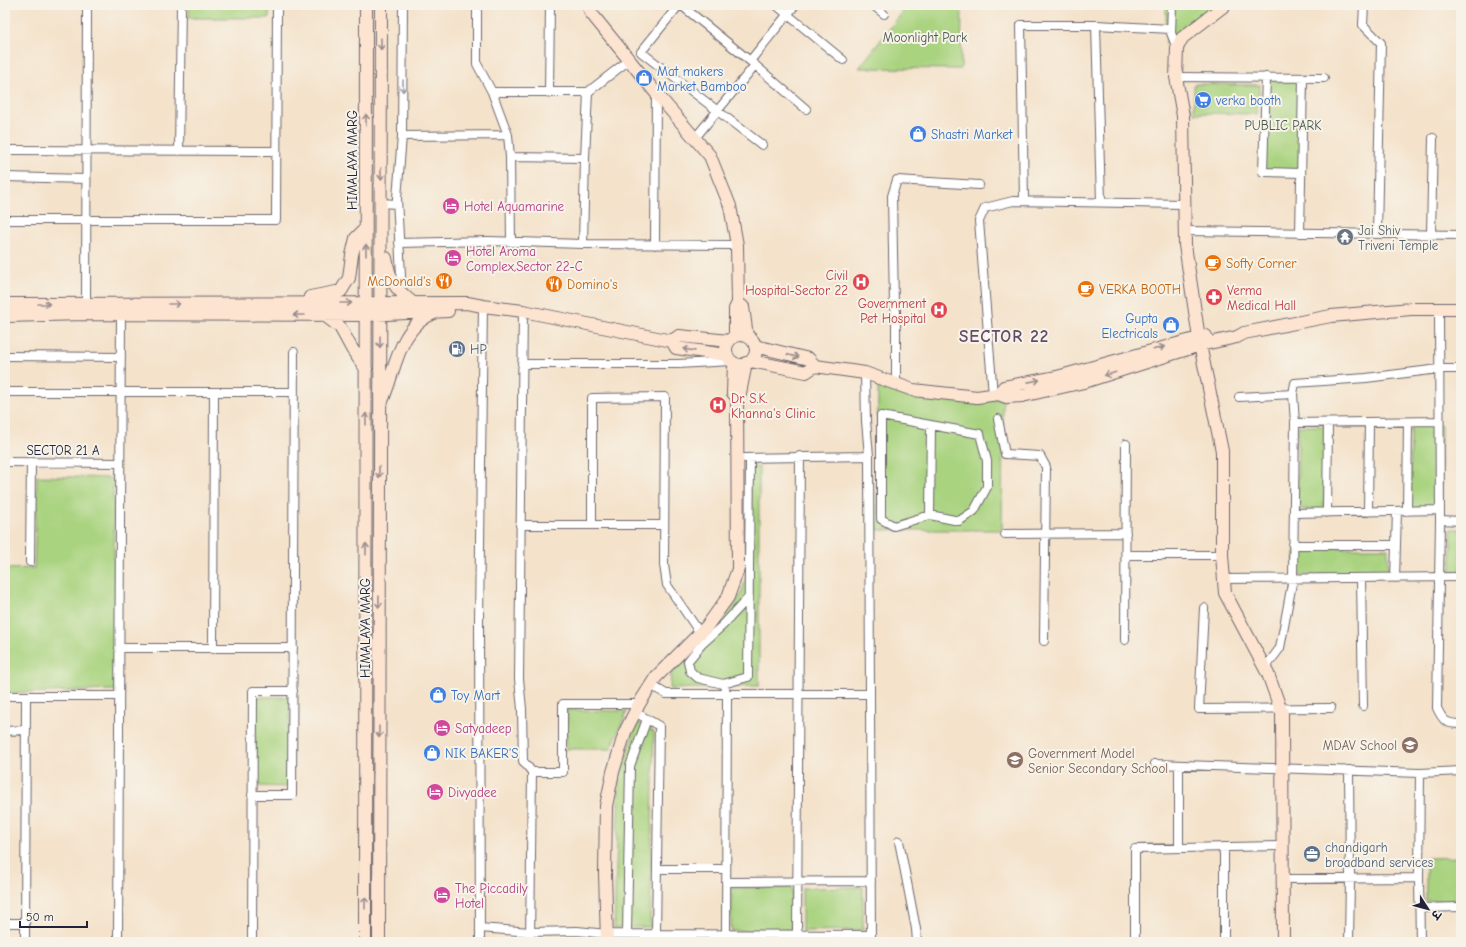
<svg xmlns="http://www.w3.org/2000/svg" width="1466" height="947" font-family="'Comic Neue','Playpen Sans Deva',sans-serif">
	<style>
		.green { fill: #a9d37f; stroke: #667a5d }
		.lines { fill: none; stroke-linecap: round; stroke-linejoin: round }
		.street-casing { stroke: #6c656d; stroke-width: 10 }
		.secondary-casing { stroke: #6c656d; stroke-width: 14 }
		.street { stroke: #fff; stroke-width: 8 }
		.secondary { stroke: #fde4d1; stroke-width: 12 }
		.oneway { stroke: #9a8d8e }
		.oneway2 { stroke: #9c9ca7 }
		.labels { text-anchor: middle; stroke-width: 4; stroke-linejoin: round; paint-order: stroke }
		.park-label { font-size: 13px; fill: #4a574f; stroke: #f7f3e8 }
		.shop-label { font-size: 13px; fill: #366cbe; stroke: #f7f3e8; text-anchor: start }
		.street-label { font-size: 13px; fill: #22223b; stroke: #f7f3e8 }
		.hotel-label { font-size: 13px; fill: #b23c85; stroke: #f7f3e8; text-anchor: start }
		.worship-label { font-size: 13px; fill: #5b616d; stroke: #f7f3e8; text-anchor: start }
		.food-label { font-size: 13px; fill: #c56008; stroke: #f7f3e8; text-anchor: start }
		.health-label { font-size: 13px; fill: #be3a42; stroke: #f7f3e8; text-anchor: end }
		.service-label { font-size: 13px; fill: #4e5e75; stroke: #f7f3e8; text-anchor: start }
		.education-label { font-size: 13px; fill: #785e54; stroke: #f7f3e8; text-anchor: end }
		.district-label { font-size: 17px; font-weight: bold; letter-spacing: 1px; fill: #654b69; stroke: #f7f3e8 }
	</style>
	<rect width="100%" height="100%" fill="#f7f3e8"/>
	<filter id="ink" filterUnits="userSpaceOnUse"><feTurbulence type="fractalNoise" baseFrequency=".025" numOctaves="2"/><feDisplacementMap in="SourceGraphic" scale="8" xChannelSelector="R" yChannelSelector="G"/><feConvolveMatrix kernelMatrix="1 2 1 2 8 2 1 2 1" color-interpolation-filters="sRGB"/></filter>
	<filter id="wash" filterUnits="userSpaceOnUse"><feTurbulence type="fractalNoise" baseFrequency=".012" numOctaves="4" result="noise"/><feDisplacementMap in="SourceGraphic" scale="16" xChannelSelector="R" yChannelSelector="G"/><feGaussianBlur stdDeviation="0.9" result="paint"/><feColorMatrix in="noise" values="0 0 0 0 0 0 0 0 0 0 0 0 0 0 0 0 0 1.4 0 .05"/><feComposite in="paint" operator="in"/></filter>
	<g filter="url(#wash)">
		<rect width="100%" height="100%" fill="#f4e2ca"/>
		<path class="green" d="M189,5H269V18H189Z
			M908,5H962L961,69L859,68Z
			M1166,5H1219L1166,44Z
			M1266,77L1303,78L1301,173L1263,172Z
			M1194,84L1260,85L1257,114L1194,113Z
			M878,387L940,398L1003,399L1002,530H877Z
			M1411,425H1441V508H1410Z
			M1298,426H1325L1324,510L1297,509Z
			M749,467H759V686L670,689L671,674L731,610L741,594L746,577Z
			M37,476L113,478L116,690L5,693V569L34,568Z
			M1451,529H1461V572H1451Z
			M1295,548H1388V575H1295Z
			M256,697H290L289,787L255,786Z
			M567,710L627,711L611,749H566Z
			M637,722L654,732L650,927L614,928L619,778Z
			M1461,857V900L1426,901V858Z
			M792,887V930L731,931V888Z
			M863,887V930L802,931V888Z"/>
	</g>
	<g filter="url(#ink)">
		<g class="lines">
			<g class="street-casing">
				<path id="street" d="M477,5V64L492,92L508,135L510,157L511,242
					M679,5L641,52L762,145
					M681,5L755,65L806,109
					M776,5L843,60
					M873,5L884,14
					M1172,5L1171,33L1177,48
					M1364,5L1363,25L1381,43L1377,234
					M1096,25L1101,202
					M750,61L795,5
					M1176,77L1324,78
					M1266,77L1263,172L1301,173
					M492,92H588L629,60
					M549,93L550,5
					M402,136L508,135
					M695,138L755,65
					M5,150L276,151
					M179,151L181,5
					M510,157L585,158
					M5,177L86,179
					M1024,201L1021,25H1096L1171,29
					M380,203L397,204
					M5,220H276L277,5
					M1185,231L1461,235
					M1300,233L1303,78
					M1431,235L1433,138
					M399,243L488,241L583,244L737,245
					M583,244L585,158L588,92
					M655,245L656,93
					M401,276L397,198L402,136L403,5
					M86,308L87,5
					M1439,309L1440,520L1437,708C1443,721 1446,724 1461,724
					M523,311L519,679L522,709L523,761L532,772
					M5,356L121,357
					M522,364H678L731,361
					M865,373L866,421L869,456L871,942
					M896,384V311L894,305L892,196L897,180L979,185
					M5,392H294
					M993,395L979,221L985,208L1013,201L1184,204
					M1239,397L1293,394L1295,383L1366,378L1439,369H1461
					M881,416L980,434L987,461V487L974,511L959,521L930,515L894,526L881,519Z
					M998,419L1005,454L1040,456L1046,467L1044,641
					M1295,423L1439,421
					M745,458L869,456
					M5,462L120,463
					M1407,511L1408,422
					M1368,512L1369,422
					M1294,513L1439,510
					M1327,513L1328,423
					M930,515L931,425
					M1440,520L1461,521
					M520,525H664
					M592,525V398L665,397L664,565L667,585L700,633
					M1005,534L1126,533
					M1293,545H1396
					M1126,555H1222
					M30,562L31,462
					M1361,578L1363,706
					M1395,578L1397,511
					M1224,579L1461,577
					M749,597L723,625L702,644L688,661L690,671L698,678L723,684L748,677L750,458
					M1204,608L1199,709L1331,708
					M1125,640L1126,444
					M119,648H293
					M213,649L214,392
					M1265,668L1280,648L1293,578L1295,423L1293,394
					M723,684L727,694L726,935
					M651,685L666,694H870
					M5,696H119
					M635,712L659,726L656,934
					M5,731L26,730
					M1155,764L1420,773L1461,771
					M1179,765V848
					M1420,773L1419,878L1420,942
					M252,795H292L294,352
					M899,841L916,929L917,942
					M1224,847V942
					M657,869H726
					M1283,879L1419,878
					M726,882L871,881
					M1420,908L1461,907
					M5,923H25
					M480,928L530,932L577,931L607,934L871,935
					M627,934L630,766L647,719
					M797,935L800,456
					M25,942L26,696
					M118,942L121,311
					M252,942L253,691H293
					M480,942L479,622L483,306
					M530,942L532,772H563V704H639
					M1135,942V849L1283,846
					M1349,942L1350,879L1349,770"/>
			</g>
			<g class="secondary-casing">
				<path id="secondary" d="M588,5L591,13L656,93L710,156L730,206L737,245L738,303
					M1225,5L1182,38L1177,48L1176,77L1183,116L1185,245L1200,345L1222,451V555L1225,593L1268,674L1282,713L1283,942
					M386,258C390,281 394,288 413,303
					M310,297L341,291L349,278L352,255L356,238L366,228
					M5,304L467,303L483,306L523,311L672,341
					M324,315L340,327L352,349L366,369
					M5,316L85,314L366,315L448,311
					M726 350a15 15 0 1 1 30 0a15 15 0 1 1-30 0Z
					M735,336V309L738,303L743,307L747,336
					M727,355L676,348L672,341L679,336L729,341
					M751,361L806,372L815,366L809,359L755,346
					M734,363L733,393L737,397L740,393L746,363
					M815,366L865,373L913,390L977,397L998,394L1006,397L1022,396L1084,382L1200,345L1237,337L1244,333L1331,316L1411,309H1461
					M998,394L1004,387L1057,377L1206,336
					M382,401C396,370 398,327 434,313
					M365,942L366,5
					M379,942L381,5
					M607,942L605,873L606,806L613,772L625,732L639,704L656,677L707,626L728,597L738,569L737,397"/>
			</g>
			<use href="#street" class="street"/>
			<use href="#secondary" class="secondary"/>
		</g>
		<defs><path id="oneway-shaft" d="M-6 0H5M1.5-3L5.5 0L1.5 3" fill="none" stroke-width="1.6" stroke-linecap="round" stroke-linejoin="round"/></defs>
		<g class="oneway">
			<use href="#oneway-shaft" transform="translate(381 44) rotate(90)"/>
			<use href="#oneway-shaft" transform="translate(366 120) rotate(-90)"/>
			<use href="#oneway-shaft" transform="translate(381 174) rotate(90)"/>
			<use href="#oneway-shaft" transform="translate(366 250) rotate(-90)"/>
			<use href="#oneway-shaft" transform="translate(346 303)"/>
			<use href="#oneway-shaft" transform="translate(44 304)"/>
			<use href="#oneway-shaft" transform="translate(174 304)"/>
			<use href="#oneway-shaft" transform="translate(299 315) rotate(180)"/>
			<use href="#oneway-shaft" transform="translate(380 342) rotate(91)"/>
			<use href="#oneway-shaft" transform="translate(1159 348) rotate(-16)"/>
			<use href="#oneway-shaft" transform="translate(689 350) rotate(-172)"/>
			<use href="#oneway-shaft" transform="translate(793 356) rotate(14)"/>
			<use href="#oneway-shaft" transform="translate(1110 374) rotate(163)"/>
			<use href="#oneway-shaft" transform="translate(1034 381) rotate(-11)"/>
			<use href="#oneway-shaft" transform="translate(366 419) rotate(-90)"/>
			<use href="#oneway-shaft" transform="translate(379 472) rotate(90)"/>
			<use href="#oneway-shaft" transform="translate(366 549) rotate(-90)"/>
			<use href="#oneway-shaft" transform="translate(379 602) rotate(90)"/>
			<use href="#oneway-shaft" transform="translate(379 732) rotate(90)"/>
			<use href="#oneway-shaft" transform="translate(365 903) rotate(-90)"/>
		</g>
		<use class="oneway2" href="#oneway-shaft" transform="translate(403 86) rotate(90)"/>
	</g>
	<defs>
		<g id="shop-disc" transform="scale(0.9)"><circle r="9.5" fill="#3f7fe0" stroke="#f7f3e8"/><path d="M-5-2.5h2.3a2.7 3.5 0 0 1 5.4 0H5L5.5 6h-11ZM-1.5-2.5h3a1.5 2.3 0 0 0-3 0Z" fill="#fff"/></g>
		<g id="supermarket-disc" transform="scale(0.9)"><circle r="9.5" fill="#3f7fe0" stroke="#f7f3e8"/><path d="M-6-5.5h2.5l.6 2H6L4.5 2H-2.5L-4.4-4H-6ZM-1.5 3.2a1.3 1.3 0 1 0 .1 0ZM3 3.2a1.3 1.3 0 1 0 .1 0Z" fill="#fff"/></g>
		<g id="hotel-disc" transform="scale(0.9)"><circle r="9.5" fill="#d1479c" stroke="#f7f3e8"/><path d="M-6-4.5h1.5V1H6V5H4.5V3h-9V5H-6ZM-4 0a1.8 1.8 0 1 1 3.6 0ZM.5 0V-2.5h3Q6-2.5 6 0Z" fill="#fff"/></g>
		<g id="temple-disc" transform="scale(0.9)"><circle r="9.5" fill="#6b7280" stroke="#f7f3e8"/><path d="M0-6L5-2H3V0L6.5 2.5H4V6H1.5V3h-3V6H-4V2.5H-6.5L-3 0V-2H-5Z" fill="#fff"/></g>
		<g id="cafe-disc" transform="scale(0.9)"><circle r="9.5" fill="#e8710a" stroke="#f7f3e8"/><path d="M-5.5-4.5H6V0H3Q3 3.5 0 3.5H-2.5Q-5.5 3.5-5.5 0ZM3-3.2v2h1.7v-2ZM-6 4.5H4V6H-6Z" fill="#fff"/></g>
		<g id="restaurant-disc" transform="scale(0.9)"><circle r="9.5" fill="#e8710a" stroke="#f7f3e8"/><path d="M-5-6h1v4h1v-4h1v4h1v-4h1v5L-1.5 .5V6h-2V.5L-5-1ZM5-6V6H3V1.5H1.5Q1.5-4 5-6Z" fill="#fff"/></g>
		<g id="hospital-disc" transform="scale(0.9)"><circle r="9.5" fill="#e0444e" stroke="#f7f3e8"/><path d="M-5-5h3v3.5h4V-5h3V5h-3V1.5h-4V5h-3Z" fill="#fff"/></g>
		<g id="pharmacy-disc" transform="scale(0.9)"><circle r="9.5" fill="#e0444e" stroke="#f7f3e8"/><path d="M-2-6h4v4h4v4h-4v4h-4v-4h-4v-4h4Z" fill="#fff"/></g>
		<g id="fuel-disc" transform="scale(0.9)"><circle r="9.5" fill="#5c6f8a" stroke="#f7f3e8"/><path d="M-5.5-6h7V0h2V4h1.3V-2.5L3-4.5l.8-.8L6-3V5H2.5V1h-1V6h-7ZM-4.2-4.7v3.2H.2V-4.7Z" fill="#fff"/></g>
		<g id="school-disc" transform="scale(0.9)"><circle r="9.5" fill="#8d6e63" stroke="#f7f3e8"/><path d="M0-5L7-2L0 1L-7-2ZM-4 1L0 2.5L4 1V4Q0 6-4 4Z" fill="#fff"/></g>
		<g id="office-disc" transform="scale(0.9)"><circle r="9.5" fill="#5c6f8a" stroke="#f7f3e8"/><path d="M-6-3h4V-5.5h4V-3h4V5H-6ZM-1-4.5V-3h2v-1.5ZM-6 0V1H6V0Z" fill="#fff"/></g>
	</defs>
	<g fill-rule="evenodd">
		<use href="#shop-disc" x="644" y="78"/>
		<use href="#supermarket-disc" x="1203" y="100"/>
		<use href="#shop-disc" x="918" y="134"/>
		<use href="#hotel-disc" x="451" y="206"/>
		<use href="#temple-disc" x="1345" y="237"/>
		<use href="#hotel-disc" x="453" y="258"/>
		<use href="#cafe-disc" x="1213" y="263"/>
		<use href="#restaurant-disc" x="444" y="281"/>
		<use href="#hospital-disc" x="861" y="282"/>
		<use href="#restaurant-disc" x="554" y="284"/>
		<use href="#cafe-disc" x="1086" y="289"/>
		<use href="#pharmacy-disc" x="1214" y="297"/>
		<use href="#hospital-disc" x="939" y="310"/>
		<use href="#shop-disc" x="1171" y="325"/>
		<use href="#fuel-disc" x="457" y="349"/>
		<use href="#hospital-disc" x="718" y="405"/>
		<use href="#shop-disc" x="438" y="695"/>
		<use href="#hotel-disc" x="442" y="728"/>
		<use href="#school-disc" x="1410" y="745"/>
		<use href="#shop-disc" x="432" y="753"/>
		<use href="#school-disc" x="1015" y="760"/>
		<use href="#hotel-disc" x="435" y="792"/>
		<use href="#office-disc" x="1312" y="854"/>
		<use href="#hotel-disc" x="442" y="895"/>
	</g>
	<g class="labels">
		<g class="park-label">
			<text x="925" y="42">Moonlight Park</text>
			<text x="1283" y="130">PUBLIC PARK</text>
		</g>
		<g class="shop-label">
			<text x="657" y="76">Mat makers<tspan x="657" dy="15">Market Bamboo</tspan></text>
			<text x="1216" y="105">verka booth</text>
			<text x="931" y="139">Shastri Market</text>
			<text x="1158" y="323" text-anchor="end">Gupta<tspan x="1158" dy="15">Electricals</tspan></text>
			<text x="451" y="700">Toy Mart</text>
			<text x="445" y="758">NIK BAKER'S</text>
		</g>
		<g class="street-label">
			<text transform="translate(352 160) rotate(-90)" y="5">HIMALAYA MARG</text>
			<text x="63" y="455">SECTOR 21 A</text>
			<text transform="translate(365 628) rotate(-90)" y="5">HIMALAYA MARG</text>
		</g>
		<g class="hotel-label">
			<text x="464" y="211">Hotel Aquamarine</text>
			<text x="466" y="256">Hotel Aroma<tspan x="466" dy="15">Complex,Sector 22-C</tspan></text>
			<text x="455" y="733">Satyadeep</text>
			<text x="448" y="797">Divyadee</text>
			<text x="455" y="893">The Piccadily<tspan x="455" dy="15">Hotel</tspan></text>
		</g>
		<g class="worship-label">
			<text x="1358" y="235">Jai Shiv<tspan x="1358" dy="15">Triveni Temple</tspan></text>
		</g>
		<g class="food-label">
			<text x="1226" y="268">Softy Corner</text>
			<text x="431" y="286" text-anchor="end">McDonald's</text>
			<text x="567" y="289">Domino's</text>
			<text x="1099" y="294">VERKA BOOTH</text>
		</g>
		<g class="health-label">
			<text x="848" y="280">Civil<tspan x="848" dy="15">Hospital-Sector 22</tspan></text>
			<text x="1227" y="295" text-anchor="start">Verma<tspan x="1227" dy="15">Medical Hall</tspan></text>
			<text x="926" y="308">Government<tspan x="926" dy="15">Pet Hospital</tspan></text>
			<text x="731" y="403" text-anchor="start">Dr. S.K.<tspan x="731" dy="15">Khanna's Clinic</tspan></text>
		</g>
		<g class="service-label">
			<text x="470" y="354">HP</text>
			<text x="1325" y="852">chandigarh<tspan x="1325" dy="15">broadband services</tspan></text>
		</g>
		<g class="education-label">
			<text x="1397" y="750">MDAV School</text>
			<text x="1028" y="758" text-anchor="start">Government Model<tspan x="1028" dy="15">Senior Secondary School</tspan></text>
		</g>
		<g class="district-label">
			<text x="1004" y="342">SECTOR 22</text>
		</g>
	</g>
	<rect width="1466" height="947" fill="none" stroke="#f7f3e8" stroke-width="20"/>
	<g transform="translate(1428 909) rotate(126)" stroke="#f7f3e8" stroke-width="3" paint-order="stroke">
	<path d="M0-3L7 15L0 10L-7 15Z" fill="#22223b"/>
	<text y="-6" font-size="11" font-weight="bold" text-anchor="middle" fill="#22223b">उ</text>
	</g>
	<path d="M20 921v6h67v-6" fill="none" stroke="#22223b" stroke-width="2"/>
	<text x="26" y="921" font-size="12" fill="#22223b" stroke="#f7f3e8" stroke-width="3" paint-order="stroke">50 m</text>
</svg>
